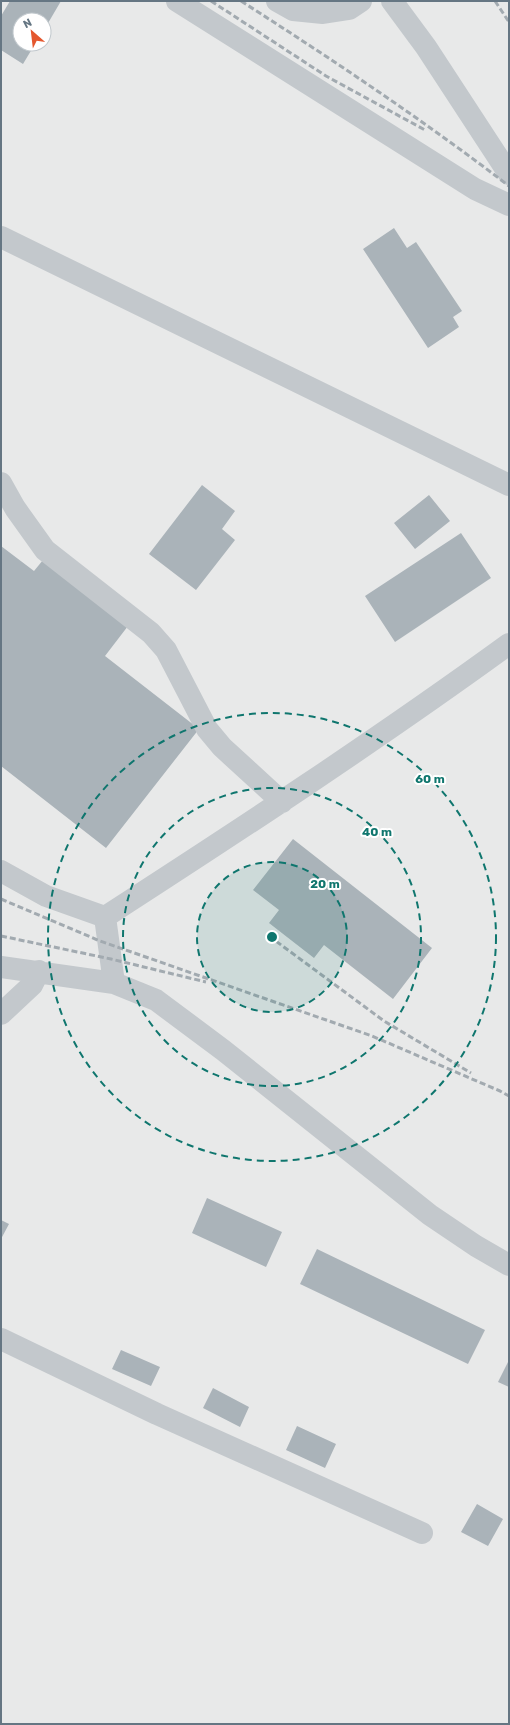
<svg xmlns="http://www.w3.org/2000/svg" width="510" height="1725" font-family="Rubik,sans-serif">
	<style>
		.built { fill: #e8e9e9; fill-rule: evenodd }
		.building { fill: #aab3b9 }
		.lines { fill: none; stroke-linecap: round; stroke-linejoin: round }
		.minor { stroke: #c3c8cc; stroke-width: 22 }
		.rail { stroke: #a2aab0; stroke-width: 3; stroke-dasharray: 6 3; stroke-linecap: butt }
		.ring { fill: none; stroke: #0f766e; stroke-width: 2; stroke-dasharray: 7 5 }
		.centre { fill: #0f766e; stroke: #fff; stroke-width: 2 }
		.ring-label { font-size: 12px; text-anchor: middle; font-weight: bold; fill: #0f766e; stroke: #fff; stroke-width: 4; stroke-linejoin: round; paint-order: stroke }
	</style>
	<rect width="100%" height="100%" fill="#fafaf8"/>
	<path class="built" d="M1,1H509V1724H1ZM20,20H44V44H20Z"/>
	<path class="building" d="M10,1H61L44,30V20H20V44H35L23,64L1,50V16Z
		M394,228L407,248L416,242L462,311L453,317L459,327L428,348L363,249Z
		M202,485L235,511L222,529L235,540L196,590L149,554Z
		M429,495L450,521L415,549L394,523Z
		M461,533L491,578L395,642L365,596Z
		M1,546L34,571L43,560L128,626L105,656L199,729L106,848L1,766Z
		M293,839L432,948L393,999L324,945L314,958L269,923L279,910L253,890Z
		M207,1198L282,1232L266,1267L192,1233Z
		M1,1220L9,1224L1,1239Z
		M317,1249L485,1330L468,1364L300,1284Z
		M121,1350L160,1367L151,1386L112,1369Z
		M509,1360V1387L498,1382Z
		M213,1388L249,1407L240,1427L203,1408Z
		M297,1426L336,1444L325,1468L286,1450Z
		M477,1504L503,1519L488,1546L461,1532Z"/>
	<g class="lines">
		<path class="minor" d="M177,1L475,189L509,205
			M277,1L293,10L323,13L349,9L361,1
			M392,1L426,47L509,174
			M1,237L509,485
			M1,483L15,508L45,550L151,633L166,650L207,729L222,747L282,802
			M1,871L46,896L105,917
			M105,917C241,829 377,740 509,644
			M105,917L114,983
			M1,967L114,983L156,1000L223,1050L430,1215L476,1246L509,1265
			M1,1014L32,985L39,971
			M1,1339L157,1414L422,1533"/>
		<path class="rail" d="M211,1L326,76L425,130
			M241,1C333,60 423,120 509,186
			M495,1L509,22
			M1,899L100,941L372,1036L500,1091L509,1096
			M1,936L111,959L206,982
			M269,936L384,1021L471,1073"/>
	</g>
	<circle cx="272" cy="937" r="75" fill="#0f766e" fill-opacity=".12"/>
	<g class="ring">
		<circle cx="272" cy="937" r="75"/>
		<circle cx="272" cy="937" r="149"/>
		<circle cx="272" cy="937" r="224"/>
	</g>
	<circle cx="272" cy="937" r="6" class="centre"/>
	<g class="ring-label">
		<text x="430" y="783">60 m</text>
		<text x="377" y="836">40 m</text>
		<text x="325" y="888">20 m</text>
	</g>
	<rect width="510" height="1725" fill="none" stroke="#657683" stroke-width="4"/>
	<g transform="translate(32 32) rotate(332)"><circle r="19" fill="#ffffff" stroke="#c1c8cd"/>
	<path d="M0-3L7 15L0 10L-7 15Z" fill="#e4572e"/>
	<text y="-6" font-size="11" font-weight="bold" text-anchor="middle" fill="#657683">N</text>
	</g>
</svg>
